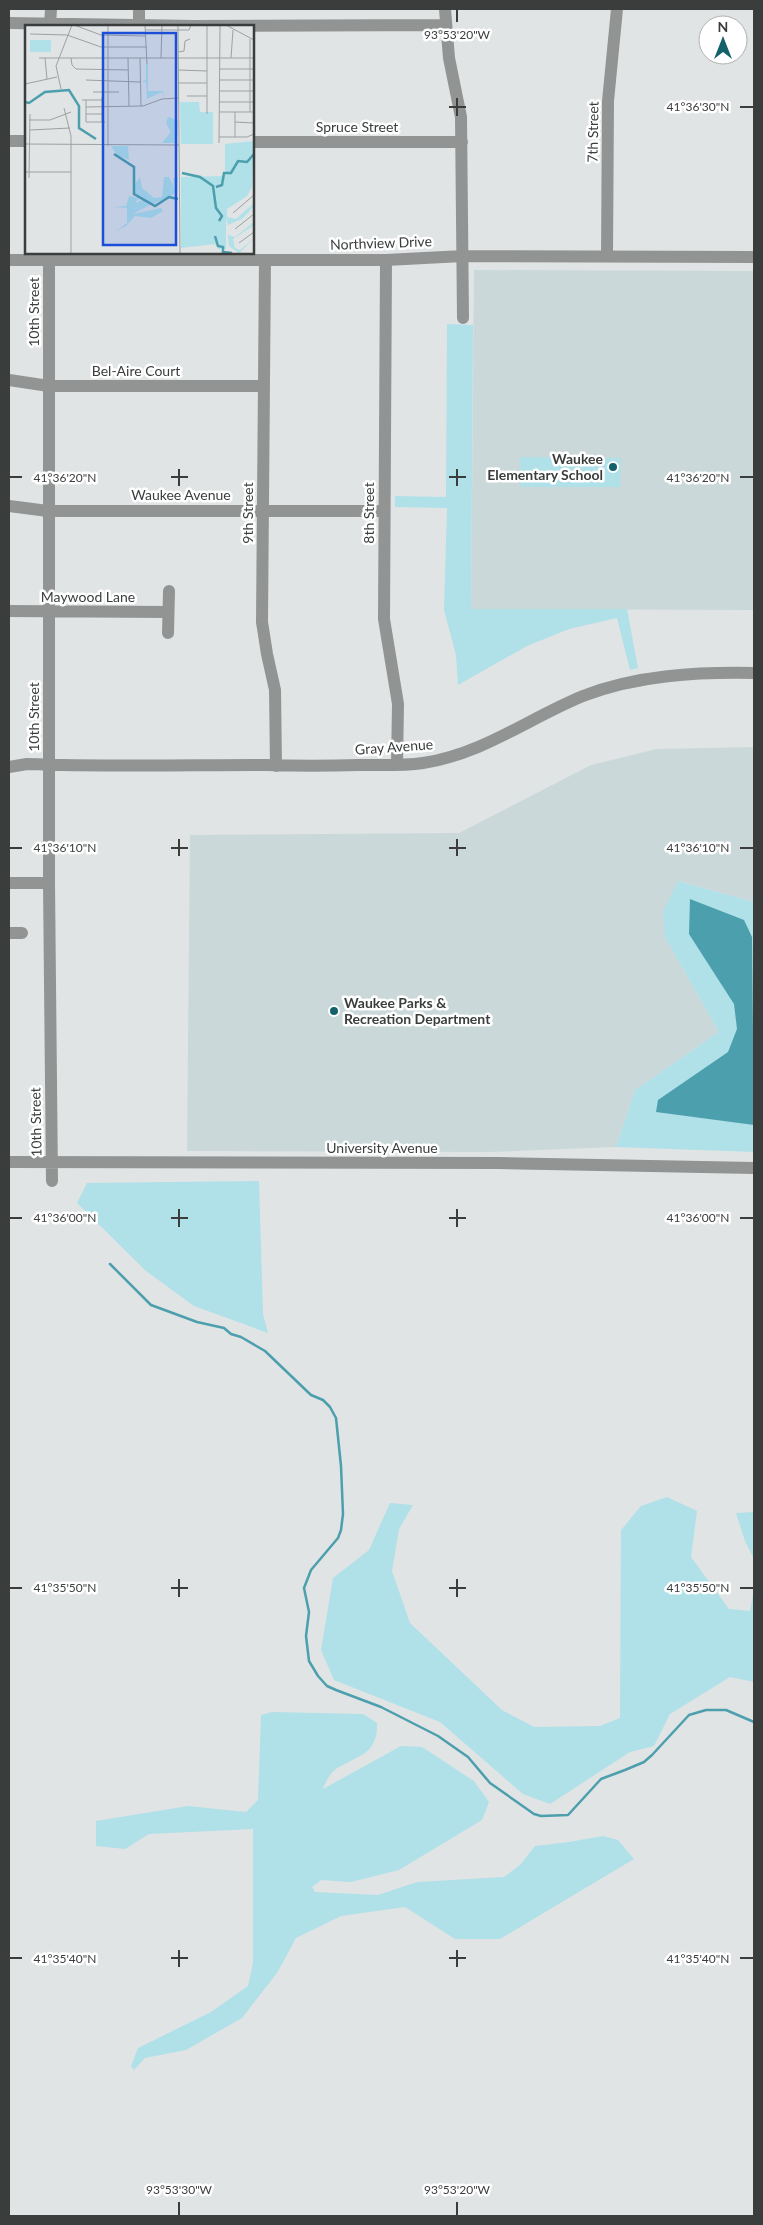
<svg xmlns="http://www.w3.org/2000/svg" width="763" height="2225" font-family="Lato,sans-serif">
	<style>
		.built { fill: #cbd8d9 }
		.green { fill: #b0e0e8 }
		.water { fill: #4c9fac }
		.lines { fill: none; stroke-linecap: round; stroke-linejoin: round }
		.stream { stroke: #4c9fac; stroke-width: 2.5 }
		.minor { stroke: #929494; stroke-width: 12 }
		.ticks { fill: none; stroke: #3b3d3d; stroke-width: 2 }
		.poi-dot { fill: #12616b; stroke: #fff; stroke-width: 2 }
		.labels { text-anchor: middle; stroke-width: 5; stroke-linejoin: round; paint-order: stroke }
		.street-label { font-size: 14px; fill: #3b3d3d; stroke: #fff }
		.poi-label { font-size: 14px; font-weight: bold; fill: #3b3d3d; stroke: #fff; text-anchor: end }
		.inset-river { fill: none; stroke: #4c9fac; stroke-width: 2.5 }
		.inset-road { fill: none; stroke: #9ea1a2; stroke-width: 1 }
		.view { fill: #1d4ed8; fill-opacity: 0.15; stroke: #1d4ed8; stroke-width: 2.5 }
		.inset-edge { fill: none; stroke: #3b3d3d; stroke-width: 2.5 }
		.ticks-label { font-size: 12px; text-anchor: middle; fill: #3b3d3d; stroke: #fff; stroke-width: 5; stroke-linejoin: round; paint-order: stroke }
	</style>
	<rect width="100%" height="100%" fill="#e0e4e5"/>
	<path class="built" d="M474,270L754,271V610L471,609Z
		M754,747V902L679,881L665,937L719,1032L635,1090L616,1147L489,1152L187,1151L190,835L459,833L591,765L657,749Z"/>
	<path class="green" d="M447,324L473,325L471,609H627L638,668L630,670L617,618L569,629L527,646L458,685L456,655L444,610L447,508L395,507V496L446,497Z
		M520,457L621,458L620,487H520Z
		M678,881L754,902V1152L616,1147L635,1090L719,1032L665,937L663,912Z
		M259,1181L263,1314L268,1333L194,1306L146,1271L77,1203L87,1183Z
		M667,1497L697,1511L691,1557L729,1609L750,1611L754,1589V1682L730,1677L670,1714L654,1746L630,1752L550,1804L523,1794L440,1722L334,1680L321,1650L333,1578L369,1550L390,1503L413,1505L399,1529L392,1571L410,1623L502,1710L534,1727L600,1726L620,1718L621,1530L641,1506Z
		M754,1512V1559L745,1541L736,1513Z
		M272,1712L363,1714L377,1723C378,1755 358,1755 336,1769C330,1773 325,1783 323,1789L401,1746L422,1747L474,1781L489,1802L482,1820L399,1870L351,1882L321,1880L312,1887L315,1892L378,1895L417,1882L504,1877L520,1865L535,1846L569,1842L603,1836L618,1840L634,1859L500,1939H455L405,1907L341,1916L296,1938L277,1973L242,2018L186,2050L145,2058L134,2070L131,2066L138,2048L211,2012L248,1986L253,1963V1829L149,1834L125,1849L96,1846V1821L188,1806L246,1812L258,1800L261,1715Z"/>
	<path class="water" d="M690,899L744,920L752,937L754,1125L656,1112L658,1100L728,1052L737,1029L734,1004L689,934Z"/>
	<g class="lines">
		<path class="stream" d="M110,1264L151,1305L197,1322L224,1328L231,1334L241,1337L265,1351L311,1395L323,1400L330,1407L336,1418L341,1466L343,1514L341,1530L338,1538L311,1570L304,1588L309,1612L306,1636L309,1661L318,1676L327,1686L336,1690L381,1707L438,1736L468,1757L490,1783L534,1814L541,1816L568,1815L601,1779L625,1770L644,1762L652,1755L689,1715L706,1710H726L754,1722"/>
		<path class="minor" d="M445,9L449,58L461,117L463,318
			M9,23L195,26L445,25
			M139,24V9
			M50,26L51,9
			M9,141H26
			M252,142H462
			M49,252V883L52,1181
			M607,256L608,101L617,9
			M9,260H386L463,256L754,257
			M265,260L262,622L267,654L275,690L276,766
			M386,260L384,619L398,704L397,765
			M9,380L49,386H264
			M9,506L48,511H383
			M9,611L168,612
			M168,633L169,591
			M9,767L27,764C106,767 186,765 265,765C296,766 328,766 359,765C381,765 402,766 423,763C483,754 529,718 583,696C637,675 697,672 754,673
			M9,883H49
			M9,933H22
			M9,1162L499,1163L754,1168"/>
	</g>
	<path class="ticks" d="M457,10V22M457,98V116M449,107H466M740,107H753M179,469V486M457,469V486M10,477H22M171,477H188M449,477H466M740,477H753M179,839V856M457,839V856M10,848H22M171,848H188M449,848H466M740,848H753M179,1209V1227M457,1209V1227M10,1218H22M171,1218H188M449,1218H466M740,1218H753M179,1579V1597M457,1579V1597M10,1588H22M171,1588H188M449,1588H466M740,1588H753M179,1950V1967M457,1950V1967M10,1958H22M171,1958H188M449,1958H466M740,1958H753M179,2202V2215M457,2202V2215"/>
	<g class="poi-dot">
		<circle cx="613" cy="467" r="5"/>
		<circle cx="334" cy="1011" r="5"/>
	</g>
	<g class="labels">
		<g class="street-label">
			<text x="357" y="132">Spruce Street</text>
			<text transform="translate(593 132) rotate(-89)" y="5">7th Street</text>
			<text transform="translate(381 243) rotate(-2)" y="5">Northview Drive</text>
			<text transform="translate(34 312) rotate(-90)" y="5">10th Street</text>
			<text x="136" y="376">Bel-Aire Court</text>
			<text x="181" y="500">Waukee Avenue</text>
			<text transform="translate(248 513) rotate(-90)" y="5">9th Street</text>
			<text transform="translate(369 513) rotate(-90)" y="5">8th Street</text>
			<text x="88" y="602">Maywood Lane</text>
			<text transform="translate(34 717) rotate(-90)" y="5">10th Street</text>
			<text transform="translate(394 747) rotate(-4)" y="5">Gray Avenue</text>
			<text transform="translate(36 1122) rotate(-91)" y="5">10th Street</text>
			<text x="382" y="1153">University Avenue</text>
		</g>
		<g class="poi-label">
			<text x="603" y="464">Waukee<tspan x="603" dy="16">Elementary School</tspan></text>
			<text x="344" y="1008" text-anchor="start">Waukee Parks &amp;<tspan x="344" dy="16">Recreation Department</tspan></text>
		</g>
	</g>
	<g transform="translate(25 25)">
		<rect width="229" height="229" fill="#e0e4e5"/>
		<path d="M5,15H26V27H5ZM121,39H123V66H138L139,72L137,67L122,74L121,57H116L121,55ZM155,77H174L175,87H188V119H156ZM143,92L153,95L152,118H137L146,107L141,98ZM229,116L227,162L222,171L202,184V192L211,194L229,178V181L217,194L203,200L201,192V224H193L190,219L156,223V152L200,151V119ZM86,121H103L104,135L92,130ZM115,152L117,163L129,173L137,172L139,152H144L149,162L148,153L153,152L152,168L128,179L110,168V159ZM104,171L114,173L110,178L118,175L125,180L108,189L136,183L138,186L126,193L110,191L101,201L91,206L102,198V183L87,182L101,181ZM229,197V200L208,214L210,223L215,225L229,213L214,228L204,221L203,210L210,212Z" fill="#b0e0e8"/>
		<path class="inset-river" d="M0,77L4,78L20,67L44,65L54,81V103L71,114M89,129L109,142V169L130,181L144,172L153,174M157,148L175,152L188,161L191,183L197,191L194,196M191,162L197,160L199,148H206L213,136L222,137L229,129M190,211L193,221L198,222V227L207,228"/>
		<path class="inset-road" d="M49,0L76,10L120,11M83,0V121M120,0L122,39M153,0L155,228M201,0L229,15M120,5H164L166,0M5,9L42,10L76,22H122M153,27L159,26L160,16L165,14M14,33H229M20,33L22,54M46,33L47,40L51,44L103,45M103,33L104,81M115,33L116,81M136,33L137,0M206,33L208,5M194,44H229M154,45L182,46M61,55L115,57M194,55H229M154,58H182M0,59L32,52M36,64L31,41L47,0M194,66H229M68,67H94M162,71H182M77,72V97M57,75H77M61,75V97H80M194,77H229M61,82L118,81L137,74L154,73M39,83L46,111V228M194,87H229M225,87V14M61,89H77M182,89V0M4,95H25L46,87M210,97L229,98M5,105L45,103M194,112H222L229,109M210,112V87M194,118L195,0M0,119L154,120M0,147H46M4,153L5,89M208,188L229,170M210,204L229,189M214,218L229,207"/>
		<path class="view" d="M78,8H151V220H78Z"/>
		<rect width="229" height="229" class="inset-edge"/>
	</g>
	<g class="ticks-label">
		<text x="457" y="39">93°53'20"W</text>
		<text x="698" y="111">41°36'30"N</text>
		<text x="65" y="482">41°36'20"N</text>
		<text x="698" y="482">41°36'20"N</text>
		<text x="65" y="852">41°36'10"N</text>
		<text x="698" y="852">41°36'10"N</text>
		<text x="65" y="1222">41°36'00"N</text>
		<text x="698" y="1222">41°36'00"N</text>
		<text x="65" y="1592">41°35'50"N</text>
		<text x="698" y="1592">41°35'50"N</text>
		<text x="65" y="1963">41°35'40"N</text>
		<text x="698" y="1963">41°35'40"N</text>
		<text x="179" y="2194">93°53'30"W</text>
		<text x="457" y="2194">93°53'20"W</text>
	</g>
	<rect width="763" height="2225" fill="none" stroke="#3b3d3d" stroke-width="20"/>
	<g transform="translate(723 40)"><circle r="24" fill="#ffffff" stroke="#b1b1b1"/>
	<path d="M0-4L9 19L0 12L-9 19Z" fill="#12616b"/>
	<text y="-8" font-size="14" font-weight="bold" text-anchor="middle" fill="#3b3d3d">N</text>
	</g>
</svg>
